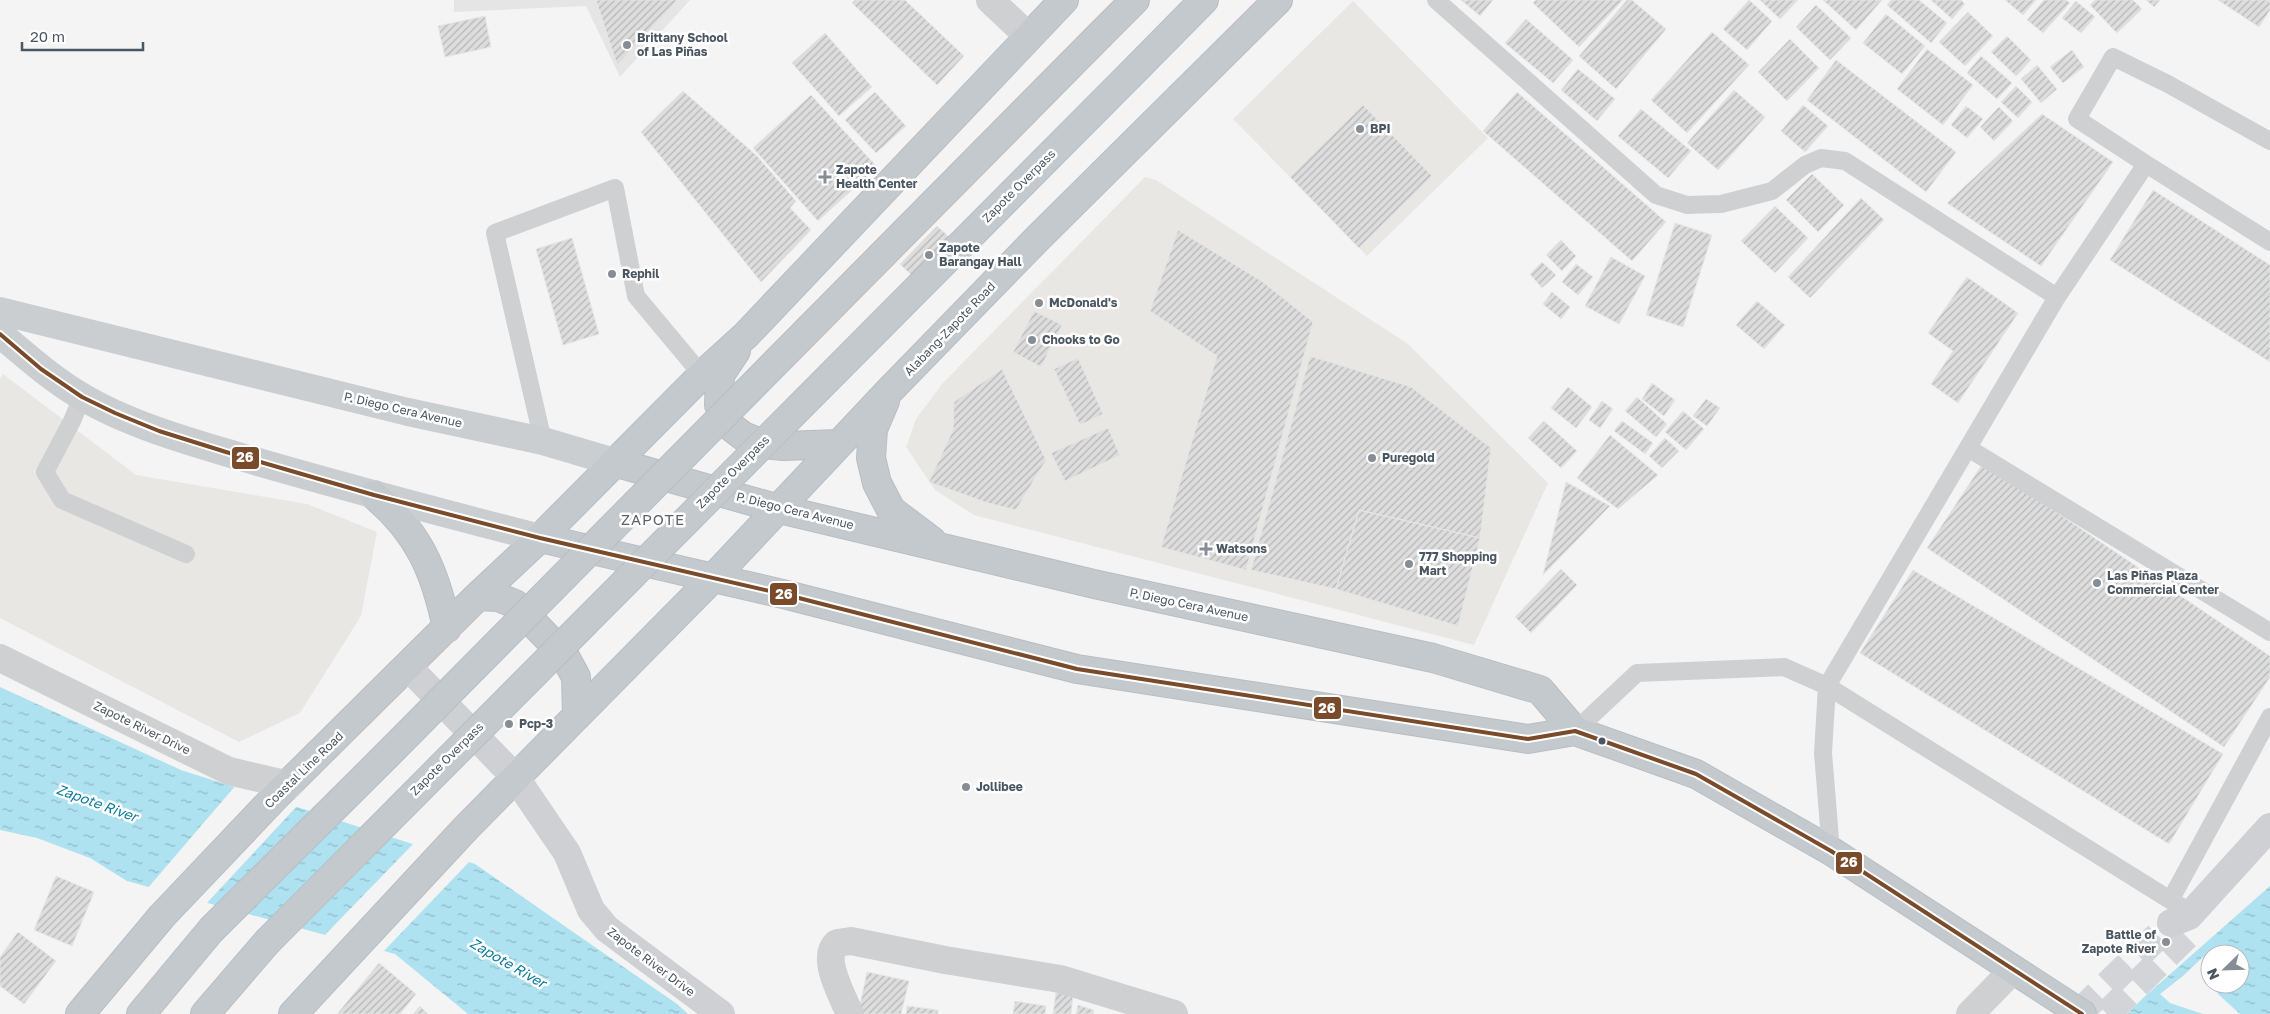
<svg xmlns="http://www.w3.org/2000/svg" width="2270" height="1014" font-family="'Golos Text',sans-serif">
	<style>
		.commercial { fill: #e8e7e3 }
		.education { fill: #e6e5e6 }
		.water { fill: url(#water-ripples); fill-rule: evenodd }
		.pier { fill: #f4f4f4 }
		.building { fill: url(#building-hatch); stroke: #e5e6e7 }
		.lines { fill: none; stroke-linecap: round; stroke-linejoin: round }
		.secondary-tunnel { stroke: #d2d4d7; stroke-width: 28; stroke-dasharray: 28 14; stroke-linecap: butt }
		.trunk-casing { stroke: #b9bec3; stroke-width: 30 }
		.service { stroke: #ced0d2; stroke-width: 18 }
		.minor { stroke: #ced0d2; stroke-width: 28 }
		.secondary { stroke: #ced0d4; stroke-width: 28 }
		.primary { stroke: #caced1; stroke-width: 28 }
		.trunk { stroke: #c4c9cd; stroke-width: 28 }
		.trunk-bridge-casing { stroke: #b9bec3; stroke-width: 30; stroke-linecap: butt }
		.trunk-bridge { stroke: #c4c9cd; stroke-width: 28 }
		.bus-1-casing { stroke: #fff; stroke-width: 8 }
		.bus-1 { stroke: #7a4b2a; stroke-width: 4 }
		.poi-dot { fill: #868d94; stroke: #fff; stroke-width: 2 }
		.bus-dot { fill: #4a5661; stroke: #fff; stroke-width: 2 }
		.labels { text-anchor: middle; stroke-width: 5; stroke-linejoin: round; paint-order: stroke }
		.poi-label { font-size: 12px; font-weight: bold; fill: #4a5661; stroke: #fff; text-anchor: start }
		.street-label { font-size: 12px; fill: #4a5661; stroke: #fff }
		.water-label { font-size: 14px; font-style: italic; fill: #0c7c9b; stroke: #fff }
		.quarter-label { font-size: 15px; letter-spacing: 1px; fill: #5f6368; stroke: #fff }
		.line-badge { stroke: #fff; stroke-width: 2 }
		.badge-label { font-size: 14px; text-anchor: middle; font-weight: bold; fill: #fff }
	</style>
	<defs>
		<pattern id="water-ripples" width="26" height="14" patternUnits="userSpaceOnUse" patternTransform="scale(1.25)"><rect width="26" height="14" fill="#aee2f0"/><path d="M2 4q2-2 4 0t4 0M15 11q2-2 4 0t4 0" fill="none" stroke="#90bac6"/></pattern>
		<pattern id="building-hatch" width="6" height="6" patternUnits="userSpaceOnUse" patternTransform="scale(1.25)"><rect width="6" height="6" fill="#ddddde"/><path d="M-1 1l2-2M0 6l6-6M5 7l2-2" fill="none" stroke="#b5b6b7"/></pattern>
	</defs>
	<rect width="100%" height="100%" fill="#f4f4f4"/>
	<path class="commercial" d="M1353,1L1488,138L1367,256L1233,119Z
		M1145,177L1156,180L1408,344L1548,483L1474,645L974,515L935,490L906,447L916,419L943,383Z
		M3,374L136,475L307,504L377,532L361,616L300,713L239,742L0,618V379Z"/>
	<path class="education" d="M454,0H690L620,77L586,6L454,12Z"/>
	<path class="water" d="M0,687L181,770L475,864L677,1004L688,1014H468L395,954L127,881L90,858L37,838L0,830Z
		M2270,886V1014H2127L2143,998ZM2210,954H2240V984H2210Z"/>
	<path class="pier" d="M236,785L298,805L205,905L147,889Z
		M415,842L471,860L382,953L323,937Z
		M2204,956L2210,964V984H2216L2218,994L2240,1014H2203L2170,1003L2160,994L2183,976Z"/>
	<path class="building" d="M596,0H678L617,65Z
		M855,0H905L964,56L937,85L852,3Z
		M1461,0H1493L1480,16Z
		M1536,0H1623L1579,47L1533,3Z
		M1627,0H1632L1666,29L1616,89L1579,56Z
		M1749,0L1772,21L1747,50L1723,29Z
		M1760,0H1798L1780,19Z
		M1823,0H1882L1856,30Z
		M1891,0H1919L1947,23L1931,43L1887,5Z
		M1931,0H1961L1965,4L1952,19Z
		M2005,0H2036L2023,15Z
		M2044,0H2066L2070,3L2043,33L2027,20Z
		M2095,0H2133L2142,9L2117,33L2090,5Z
		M2146,0H2160L2154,7Z
		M2218,0H2270V10L2259,27Z
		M2076,1L2095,17L2081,33L2062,18Z
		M1816,5L1851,38L1830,60L1796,27Z
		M1968,12L1993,36L1965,66L1939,42Z
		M1886,14L1925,46L1902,74L1863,43Z
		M485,16L491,47L445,57L438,26Z
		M1526,19L1573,60L1553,83L1505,43Z
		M1712,32L1749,65L1687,133L1651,100Z
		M825,33L872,87L839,116L792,63Z
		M2007,36L2031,60L2016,76L1991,52Z
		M1790,39L1819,68L1787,101L1758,72Z
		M1927,49L1973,85L1943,125L1897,89Z
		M2072,50L2084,67L2063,83L2050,67Z
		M1981,56L2012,83L1997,99L1967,73Z
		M1836,60L1956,152L1926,192L1807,100Z
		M2037,65L2057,89L2041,103L2021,79Z
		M1578,69L1615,99L1597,121L1561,90Z
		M2016,86L2032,102L2018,118L2001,102Z
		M1734,90L1765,117L1718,170L1687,143Z
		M683,91L757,156L796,201L790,208L811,230L761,282L641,132Z
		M875,92L906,126L876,153L845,120Z
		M1517,92L1666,222L1632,261L1483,131Z
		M811,95L877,167L818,221L753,148Z
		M1363,105L1432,176L1359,248L1290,177Z
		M1803,105L1828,126L1805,152L1781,131Z
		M1966,106L1983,119L1967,138L1951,125Z
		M1999,107L2013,121L1994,141L1980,127Z
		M1641,109L1691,151L1668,178L1618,136Z
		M2042,114L2113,162L2041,266L1947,203Z
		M1812,174L1844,205L1818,232L1786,200Z
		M2153,190L2270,265V362L2110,260Z
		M1861,198L1884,220L1810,298L1788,277Z
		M1775,206L1808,238L1775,273L1741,241Z
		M1675,223L1712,235L1683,327L1646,315Z
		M937,226L959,246L922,285L900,264Z
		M1178,230L1263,282L1313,322L1246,570L1161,547L1217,356L1150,311Z
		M572,238L599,334L563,345L536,249Z
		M1561,240L1576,256L1562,271L1546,255Z
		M1611,257L1645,276L1619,324L1585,306Z
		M1542,262L1556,275L1542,288L1530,274Z
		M1576,264L1593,277L1578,295L1562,282Z
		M1967,277L2018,313L1958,403L1931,384L1953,351L1928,333Z
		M1552,292L1570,307L1561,319L1543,304Z
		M1757,301L1785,325L1764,349L1736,325Z
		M1034,311L1062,325L1041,367L1013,352Z
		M1310,356L1411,387L1491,448L1480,538L1359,510L1336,589L1251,570Z
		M1078,358L1103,414L1080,425L1054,369Z
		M1002,369L1046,460L1016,510L988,503L929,482L953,430L954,402Z
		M1652,383L1675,400L1664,416L1642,399Z
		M1568,387L1592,407L1576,428L1551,408Z
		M1637,397L1667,424L1656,437L1625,411Z
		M1706,399L1720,408L1707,426L1693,416Z
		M1602,401L1613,409L1600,428L1589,420Z
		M1683,411L1704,429L1686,450L1665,432Z
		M1544,421L1577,451L1561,468L1528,438Z
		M1622,421L1653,443L1645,454L1614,431Z
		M1108,428L1120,455L1065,481L1051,453Z
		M1610,435L1658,475L1618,509L1577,478Z
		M1665,438L1679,451L1662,468L1649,456Z
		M1983,463L2270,656V677L2224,747L1927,548Z
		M1566,482L1610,506L1543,575Z
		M1359,510L1480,538L1458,626L1336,589Z
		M1561,569L1577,585L1531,633L1515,617Z
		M1913,570L2223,754L2169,844L1860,653Z
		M56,876L94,892L72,946L34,930Z
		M18,932L56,961L24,1004L0,986V957Z
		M379,963L416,994L400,1014H337Z
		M867,972L909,981L901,1014H858Z
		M1056,992L1073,995L1071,1014H1053Z
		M1015,1001L1046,1006L1045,1014H1013Z
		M1078,1005L1094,1010L1093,1014H1076Z
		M420,1006L428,1014H413Z
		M907,1006L938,1010V1014H906Z"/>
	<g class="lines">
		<path class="secondary-tunnel" d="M2078,1014L2171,923
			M2107,1014L2186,936"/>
		<g class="trunk-casing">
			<path id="trunk" d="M1101,34L1135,0
				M1130,75L1204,0
				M736,351L720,375L719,405L730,426L743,436L763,444L783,446L838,444
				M885,401L873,429L871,458L877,483L891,510L932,541
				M614,462L779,509L1094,584L1433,658L1540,690L1575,731
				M374,495C419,533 435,571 447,628
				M540,538L787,595L1077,669L1528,739L1575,731L1696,774L1831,851L2082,1014
				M478,596L498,597L515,604L564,655L576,677L577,716
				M80,1014L162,916L278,794L478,596L540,538L702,375L746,335L1064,0
				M141,1014L211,930
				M205,1014L267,942
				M293,1014L466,828L712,579L890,390L1038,238L1278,0"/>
		</g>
		<path class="service" d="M1436,0L1656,195L1687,205L1721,204L1772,191L1805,165L1821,158L1845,161L2057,297
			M2146,164L2077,119L2113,57L2168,84L2270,141
			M82,397L72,421L45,472L62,500L186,554
			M543,441L495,233L615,188L636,296L702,375
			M1968,448L2270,632
			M1575,731L1637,673L1784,667L1827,686L2191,913
			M1831,851L1823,753L1827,686L2057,297L2146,164L2270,242
			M2171,899L2270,717"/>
		<path class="minor" d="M990,0L1028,36
			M0,658L229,771L289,785
			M850,1014C843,997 820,958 837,943L851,941L945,960L1060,979L1174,1014
			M1970,1014L2013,970"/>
		<path class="secondary" d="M408,667L516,778L567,853L591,910L607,929L721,1014
			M2171,923L2189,916L2270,827"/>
		<path class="primary" d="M0,311L408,412L543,441L614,462
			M0,334C26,356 52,379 81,396C132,427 202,445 258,462C352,489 446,514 540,538"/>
		<use href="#trunk" class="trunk"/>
		<g class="trunk-bridge-casing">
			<path id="trunk-bridge" d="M211,930L390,752L1101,34
				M267,942L1130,75"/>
		</g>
		<use href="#trunk-bridge" class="trunk-bridge"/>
		<g class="bus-1-casing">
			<path id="bus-1" d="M0,334L41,369L82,397L115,413L159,431L226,452L374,495L540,538L787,595L1077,669L1528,739L1575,731L1696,774L1831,851L2082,1014"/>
		</g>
		<use href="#bus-1" class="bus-1"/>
	</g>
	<g class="poi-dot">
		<circle cx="627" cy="45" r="5"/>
		<circle cx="1360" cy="129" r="5"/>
		<path d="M822.5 169.5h5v5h5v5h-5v5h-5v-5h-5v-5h5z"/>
		<circle cx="929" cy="255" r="5"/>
		<circle cx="612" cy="274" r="5"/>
		<circle cx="1039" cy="303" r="5"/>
		<circle cx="1032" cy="340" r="5"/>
		<circle cx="1372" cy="458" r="5"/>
		<path d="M1203.5 541.5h5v5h5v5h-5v5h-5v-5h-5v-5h5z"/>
		<circle cx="1409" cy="564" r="5"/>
		<circle cx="2097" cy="583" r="5"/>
		<circle cx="509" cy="724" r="5"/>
		<circle cx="966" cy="787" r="5"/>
		<circle cx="2166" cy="942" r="5"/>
	</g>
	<circle class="bus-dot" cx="1602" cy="741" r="4.5"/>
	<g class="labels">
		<g class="poi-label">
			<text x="637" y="42">Brittany School<tspan x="637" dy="14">of Las Piñas</tspan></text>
			<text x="1370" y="133">BPI</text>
			<text x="836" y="174">Zapote<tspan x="836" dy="14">Health Center</tspan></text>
			<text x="939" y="252">Zapote<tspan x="939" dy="14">Barangay Hall</tspan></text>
			<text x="622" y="278">Rephil</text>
			<text x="1049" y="307">McDonald's</text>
			<text x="1042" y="344">Chooks to Go</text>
			<text x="1382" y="462">Puregold</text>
			<text x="1216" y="553">Watsons</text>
			<text x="1419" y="561">777 Shopping<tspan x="1419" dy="14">Mart</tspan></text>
			<text x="2107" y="580">Las Piñas Plaza<tspan x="2107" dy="14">Commercial Center</tspan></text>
			<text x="519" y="728">Pcp-3</text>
			<text x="976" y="791">Jollibee</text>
			<text x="2156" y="939" text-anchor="end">Battle of<tspan x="2156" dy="14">Zapote River</tspan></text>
		</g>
		<g class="street-label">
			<text transform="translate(1019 186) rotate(-45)" y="4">Zapote Overpass</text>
			<text transform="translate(950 329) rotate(-46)" y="4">Alabang-Zapote Road</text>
			<text transform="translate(403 410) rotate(13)" y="4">P. Diego Cera Avenue</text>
			<text transform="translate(733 472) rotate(-45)" y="4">Zapote Overpass</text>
			<text transform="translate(795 511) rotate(14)" y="4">P. Diego Cera Avenue</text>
			<text transform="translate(1189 605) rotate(12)" y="4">P. Diego Cera Avenue</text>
			<text transform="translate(142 728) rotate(26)" y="4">Zapote River Drive</text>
			<text transform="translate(447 759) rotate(-45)" y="4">Zapote Overpass</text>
			<text transform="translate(304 770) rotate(-44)" y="4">Coastal Line Road</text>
			<text transform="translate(651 962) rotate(37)" y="4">Zapote River Drive</text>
		</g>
		<g class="water-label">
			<text transform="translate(97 803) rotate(20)" y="5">Zapote River</text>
			<text transform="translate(508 963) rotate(30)" y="5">Zapote River</text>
		</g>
		<g class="quarter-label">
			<text x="653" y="525">ZAPOTE</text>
		</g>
	</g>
	<g class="line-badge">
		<rect x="231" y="446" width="29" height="24" rx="5" fill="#7a4b2a"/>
		<rect x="769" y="582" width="29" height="24" rx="5" fill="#7a4b2a"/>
		<rect x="1313" y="696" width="29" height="24" rx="5" fill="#7a4b2a"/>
		<rect x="1835" y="851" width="28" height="24" rx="5" fill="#7a4b2a"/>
	</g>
	<g class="badge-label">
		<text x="245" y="462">26</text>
		<text x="784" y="599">26</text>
		<text x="1327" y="713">26</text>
		<text x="1849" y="867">26</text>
	</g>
	<g transform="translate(2225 969) rotate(247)"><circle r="24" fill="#ffffff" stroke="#b7bbc0"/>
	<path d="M0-4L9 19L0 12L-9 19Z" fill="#868d94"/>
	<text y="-8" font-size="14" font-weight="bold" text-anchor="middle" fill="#4a5661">N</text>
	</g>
	<path d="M22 42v8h121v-8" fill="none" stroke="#4a5661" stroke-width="2.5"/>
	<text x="30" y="42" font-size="15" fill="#4a5661" stroke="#ffffff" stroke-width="4" paint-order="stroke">20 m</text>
</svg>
